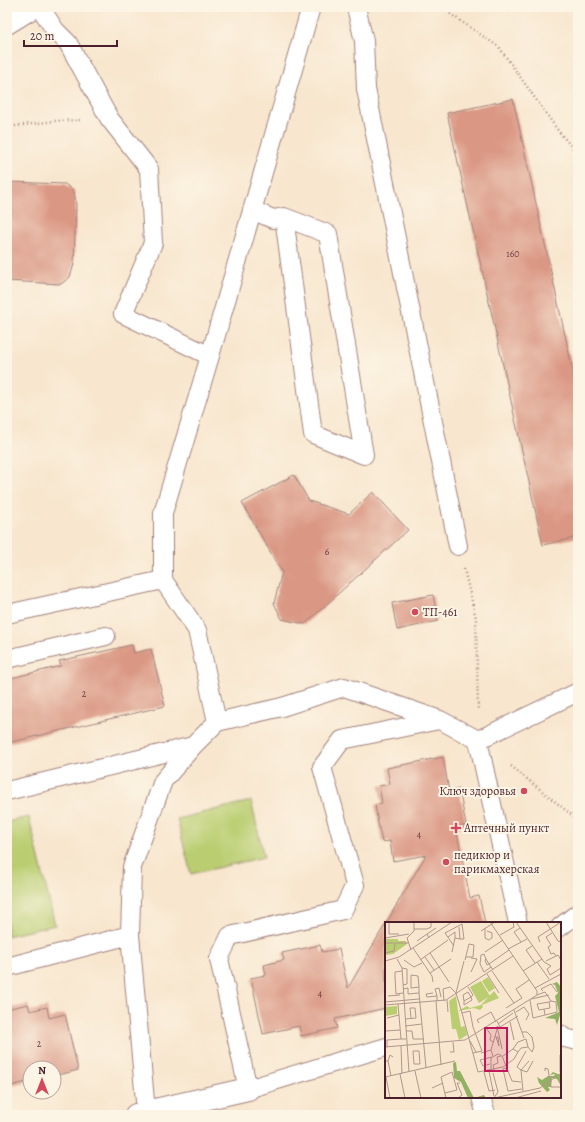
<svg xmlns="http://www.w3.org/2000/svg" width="585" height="1122" font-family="Alegreya,serif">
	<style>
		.green { fill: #bace71; stroke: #82764e }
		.building { fill: #da9783 }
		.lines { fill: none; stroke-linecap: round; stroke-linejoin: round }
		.service-casing { stroke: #a1827c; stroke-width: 20 }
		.minor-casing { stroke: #a1827c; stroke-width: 24 }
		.tertiary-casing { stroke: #a1827c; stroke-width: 24 }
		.path { stroke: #a1827c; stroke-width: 2.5; stroke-dasharray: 1 3; stroke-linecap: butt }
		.service { stroke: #fff; stroke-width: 18 }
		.minor { stroke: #fff; stroke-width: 22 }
		.tertiary { stroke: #fff; stroke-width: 22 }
		.poi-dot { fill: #d1495b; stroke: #fcf5e5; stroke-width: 1.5 }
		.labels { text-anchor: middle; stroke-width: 4; stroke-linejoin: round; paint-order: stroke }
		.number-label { font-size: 10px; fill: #6e3d41 }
		.poi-label { font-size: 12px; fill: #4a1f2b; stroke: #fcf5e5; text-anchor: start }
		.inset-road { fill: none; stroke: #b2968d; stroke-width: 1 }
		.view { fill: #c2185b; fill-opacity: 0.15; stroke: #c2185b; stroke-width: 2 }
		.inset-edge { fill: none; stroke: #4a1f2b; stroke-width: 2 }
	</style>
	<rect width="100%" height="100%" fill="#fcf5e5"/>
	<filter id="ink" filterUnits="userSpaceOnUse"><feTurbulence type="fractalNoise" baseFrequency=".025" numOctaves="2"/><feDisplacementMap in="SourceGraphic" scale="8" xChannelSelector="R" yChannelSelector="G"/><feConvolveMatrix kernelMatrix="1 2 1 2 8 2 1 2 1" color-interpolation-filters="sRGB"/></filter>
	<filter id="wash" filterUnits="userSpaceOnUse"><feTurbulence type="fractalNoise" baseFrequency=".012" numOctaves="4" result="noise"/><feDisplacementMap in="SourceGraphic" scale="16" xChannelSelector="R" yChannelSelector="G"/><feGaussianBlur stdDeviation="0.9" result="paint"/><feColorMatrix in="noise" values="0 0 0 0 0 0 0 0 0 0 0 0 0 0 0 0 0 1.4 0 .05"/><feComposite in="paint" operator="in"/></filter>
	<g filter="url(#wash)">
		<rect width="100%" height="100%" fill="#f8e6ce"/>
		<path class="green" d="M251,801L264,857L191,874L177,819Z
			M29,817L55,925L7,936V822Z"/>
		<g id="blocks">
			<path class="building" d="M513,99L578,394V537L543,545L447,113Z
				M7,182L65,184L74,191L76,204L74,264L70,277L61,284L7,281Z
				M294,475L309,501L349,514L373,492L408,530L305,624L282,619L274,603L282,572L242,503Z
				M433,595L438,621L397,630L392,603Z
				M132,645L134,653L151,649L165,706L7,743V679L61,666L59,661Z
				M443,757L449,791L459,789L466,825L456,828L470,898L479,896L485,923H386L426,855L393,861L390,841L382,842L378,823L375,805L382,803L379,786L390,784L387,768Z
				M386,923V1008L335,1019L337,1028L301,1036L299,1026L263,1034L251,978L266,975L264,965L284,960L282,953L320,945L322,952L339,949L348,988Z
				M28,1004L30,1011L47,1007L49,1018L65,1014L78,1070L54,1076V1068H30V1081L7,1087V1009Z"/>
		</g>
	</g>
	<g filter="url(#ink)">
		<use href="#blocks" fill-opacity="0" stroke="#a1827c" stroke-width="1"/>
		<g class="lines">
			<g class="service-casing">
				<path id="service" d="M40,7L55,30L68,43L109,118L149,169L153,243L123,314L210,356
					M356,7L364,41L366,89L458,546
					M252,210L273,219L284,217L328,234L364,455L313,434L284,217
					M163,580V513L210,356L311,7
					M7,614L163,580L197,630L217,722
					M7,659L106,636
					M478,740L578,692
					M7,791L193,746
					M560,927L578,913
					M7,967L130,935
					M560,1034L564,1038L578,1041
					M386,1047L248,1089L219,959L230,936L343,910L355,885L322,767L342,740L439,720
					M481,1097L486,1115
					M146,1112L130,935L132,867L163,781L193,746L217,722L282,707L344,687L440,720L478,740L518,923"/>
			</g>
			<g class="minor-casing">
				<path id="minor" d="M136,1115L146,1112L248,1089"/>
			</g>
			<g class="tertiary-casing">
				<path id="tertiary" d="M7,23L33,7"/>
			</g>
			<path class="path" d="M440,7L499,47L559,132L578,154
				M7,127L55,121L80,120
				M464,569L476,618L478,711
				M511,766L578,820"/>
			<use href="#service" class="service"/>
			<use href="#minor" class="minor"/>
			<use href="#tertiary" class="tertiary"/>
		</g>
	</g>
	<g class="poi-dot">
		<circle cx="415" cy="612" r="4"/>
		<circle cx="524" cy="791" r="4"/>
		<path d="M454 822h4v4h4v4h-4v4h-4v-4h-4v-4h4z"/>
		<circle cx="446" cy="862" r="4"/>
	</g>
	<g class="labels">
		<g class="number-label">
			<text x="513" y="257">160</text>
			<text x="327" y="555">6</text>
			<text x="84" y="697">2</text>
			<text x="419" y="838">4</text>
			<text x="320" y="997">4</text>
			<text x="39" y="1047">2</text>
		</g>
		<g class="poi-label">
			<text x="423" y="616">ТП-461</text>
			<text x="516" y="795" text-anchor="end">Ключ здоровья</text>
			<text x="464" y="832">Аптечный пункт</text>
			<text x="454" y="859">педикюр и<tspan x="454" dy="14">парикмахерская</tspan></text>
		</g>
	</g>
	<g transform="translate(385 922)">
		<rect width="176" height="176" fill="#f8e6ce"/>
		<path d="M0,17H13V19H21L22,22L8,32L0,33ZM103,55L110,66L104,70L97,59ZM96,59L105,74L94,81L85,65ZM109,69L114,76L97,83L98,85L95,88L89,86L73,89L76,105L80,104L82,113L74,118L71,107H67L64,79L71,74L73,89L82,84L85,86L96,83ZM12,84V92L0,94V104V85Z" fill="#bace71"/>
		<path d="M172,60L176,65V90L172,103L170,97L160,96L174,90L170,74L173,71L170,63L167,62ZM71,140L72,149H75L89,176L99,173L101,176H83L76,160L69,156L68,141ZM168,150L175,153L176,164L172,157L167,156L166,165H163L165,168L162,170L154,161L152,155L157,158L163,154H169L170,152L165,153Z" fill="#93b163"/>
		<path class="inset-road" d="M4,0V12H14M131,0L159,40L166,44L162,47L165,53L176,46M161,0L173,19L176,20M100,6V16L104,18L107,16V11L102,9M135,6L129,10L136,20M29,7H42L46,5V0M96,9L110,0M167,11L161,15L166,23L163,25L166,32L169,31L171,34M115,13L129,5L128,0M63,15L70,10V16L75,17M0,16L24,12M44,16L42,12L51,6M32,19L42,12M155,20L153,15L176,0M0,21H23M69,24L60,11L77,2L79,17H75L74,5M147,24L141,28L150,41M28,26L47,54L48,60M123,27L142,17M26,28L22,16L29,9V0M67,30L70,16M100,30L118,18M0,31L9,29L10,22M45,31L64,60M40,35L49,48M12,37L17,46L24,150M101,37L99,32L96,33L95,42L99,50L106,45M19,38L29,45L37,41M35,38L63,18M80,38L84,22L89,23L88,35H81M0,39L14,35L67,0M161,39L173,33L176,38M152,40L164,57M17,46L22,47V62L18,63M108,48L104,42L101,37L100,38L102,43L104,42L124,28M17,49L10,50V55L11,72L18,71M107,49L129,81M138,49L157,37M86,50L92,37L86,36M45,51L66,37M102,52L114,71M150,66L176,52M18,67L23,66V72L34,71V65L26,66V53L33,54L34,65M158,69L156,67L166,62L172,70M34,71L41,146M48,71L41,72L42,75L52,74V79M152,73L160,70L166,79L164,80L152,82L154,88L165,86L164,80M3,74L15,73M52,74L50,67L54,66L56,75M146,77L164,73M62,78L63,90M145,78L148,96L160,93L159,87M51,79L56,143M59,79L58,67L65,65L71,71M79,79V83L87,78L86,75L83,70L78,73L79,79L86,75L88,73L83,65M0,80L34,77M13,82L16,117H21M0,83L61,78L128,34M121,86L137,76L131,67L144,58M129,88L139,116M131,90L139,85L144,92L141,98M77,91L71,71L79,39M160,93L172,90L171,80L166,79M2,96L14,93M20,97L31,96L30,86H25L26,96M112,99L115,105L133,94M125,100L129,118M94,101L92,98L106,90L111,100M113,102L128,91M20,104L37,102M112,104L117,127M101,106L106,113L105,118L108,120M0,109L15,108M21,109H27L28,117H39M137,110H142L147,115L149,125L147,130L143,125M110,114L111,115H113L114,124L111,115M85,119L91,130M16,124L17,152M0,125L80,118L152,73V69L105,0M2,125V118L16,117M106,128L113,104M28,129H34L35,142H29ZM65,130H69L68,120M88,131L97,129L88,105L85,89L77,91L93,150L118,145L129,137L133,130M96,131L106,128L108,134M118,134L128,127L133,130L136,126L143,125L141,117L133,120L128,127M0,139H3L5,133L8,135M3,139L6,154M105,142L98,144L95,138L107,135M121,146L118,147L123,169L137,167M109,148L108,143L113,141L112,135L116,134M136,148L142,150L148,139M136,148L144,139M30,149L36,176M104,149L109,174M106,149V136L113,132L117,134L127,159L136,160M160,149V146L163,147L166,165H176M99,150L104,169L110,168M175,150V133M108,151L113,170L109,176M15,152L20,176M0,155L70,139M1,155L5,176M47,166L58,161M155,166L175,152L176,149M138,169L136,148L132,145L141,129M60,171L72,168L67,150L56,155L61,176M73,176L77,173L72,161H75M109,176L155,166M130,176L156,169"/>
		<path class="view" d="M100,106H122V149H100Z"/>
		<rect width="176" height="176" class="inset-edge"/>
	</g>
	<rect width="585" height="1122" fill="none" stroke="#fcf5e5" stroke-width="24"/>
	<g transform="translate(42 1080)"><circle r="19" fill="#fcf5e5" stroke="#b59f9b"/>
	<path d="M0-3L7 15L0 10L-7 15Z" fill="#d1495b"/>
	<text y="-6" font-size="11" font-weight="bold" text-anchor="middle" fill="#4a1f2b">N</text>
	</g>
	<path d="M24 40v6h93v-6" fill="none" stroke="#4a1f2b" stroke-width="2"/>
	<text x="30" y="40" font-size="12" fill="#4a1f2b" stroke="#fcf5e5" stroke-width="3" paint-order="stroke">20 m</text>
</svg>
